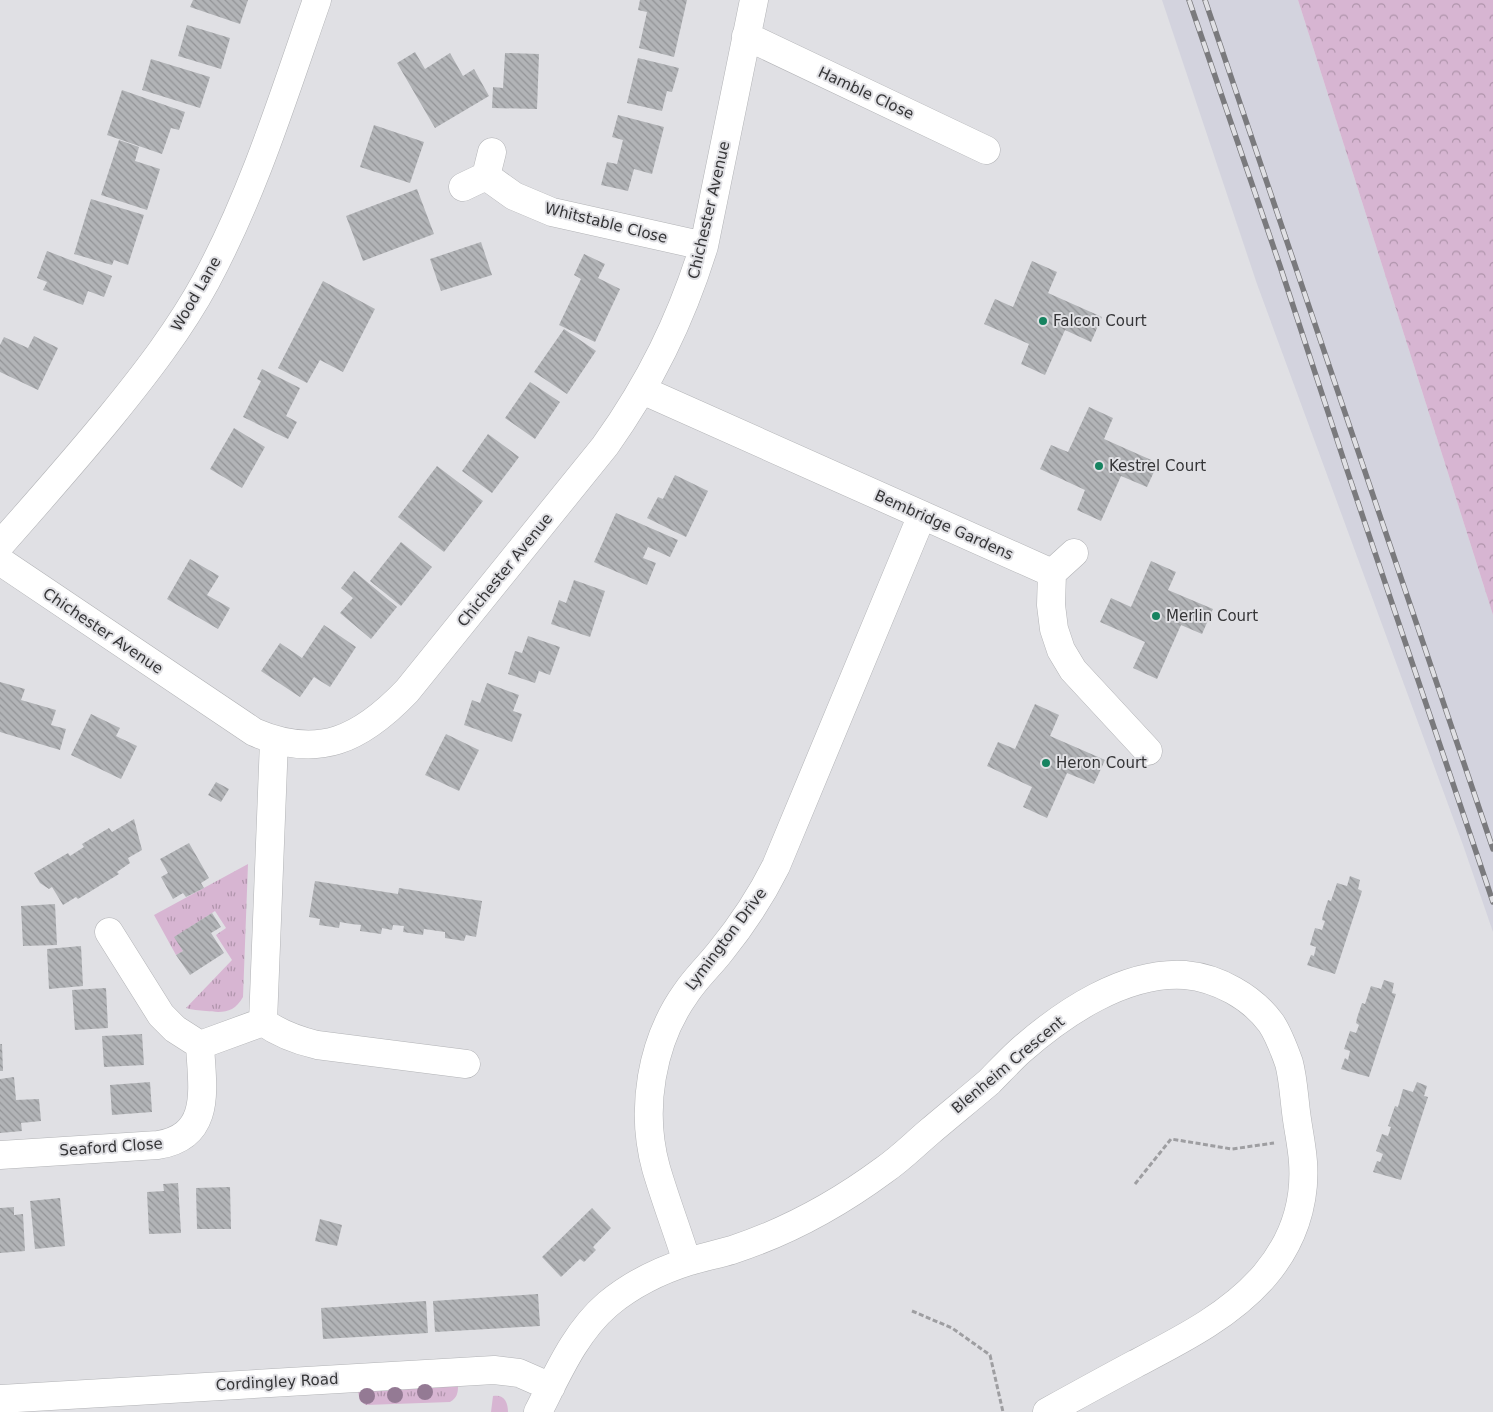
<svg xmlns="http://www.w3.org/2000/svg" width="1493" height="1412" font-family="'DejaVu Sans',sans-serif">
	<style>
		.built { fill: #d3d3de }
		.grass { fill: url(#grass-tufts) }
		.park { fill: url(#park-crowns) }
		.building { fill: url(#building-back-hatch) }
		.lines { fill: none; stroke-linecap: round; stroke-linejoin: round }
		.minor-casing { stroke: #b2b3b6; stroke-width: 29 }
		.path { stroke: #9e9ea1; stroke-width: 3; stroke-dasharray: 5 2.5; stroke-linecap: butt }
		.minor { stroke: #fff; stroke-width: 28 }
		.rail-casing { stroke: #7a7a7d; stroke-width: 5.5 }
		.rail { stroke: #e0e0e4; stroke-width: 4; stroke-dasharray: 11; stroke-linecap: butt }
		.tree { fill: #947a94 }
		.poi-dot { fill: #168360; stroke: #e0e0e4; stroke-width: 2 }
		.labels { text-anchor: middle; stroke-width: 4; stroke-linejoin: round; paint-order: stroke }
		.street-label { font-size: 15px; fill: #353537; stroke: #e0e0e4 }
		.poi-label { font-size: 15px; fill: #353537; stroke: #e0e0e4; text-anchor: start }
	</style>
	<defs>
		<pattern id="grass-tufts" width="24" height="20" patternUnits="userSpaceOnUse" patternTransform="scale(1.25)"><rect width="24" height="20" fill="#d7b5d2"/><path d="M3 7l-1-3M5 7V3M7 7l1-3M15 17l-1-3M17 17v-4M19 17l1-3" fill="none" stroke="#af94ab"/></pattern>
		<pattern id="park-crowns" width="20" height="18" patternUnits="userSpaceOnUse" patternTransform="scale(1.25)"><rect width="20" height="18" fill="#d7b5d2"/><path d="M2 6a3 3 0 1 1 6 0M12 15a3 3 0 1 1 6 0" fill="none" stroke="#af94ab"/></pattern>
		<pattern id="building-back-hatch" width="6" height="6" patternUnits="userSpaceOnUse" patternTransform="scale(1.25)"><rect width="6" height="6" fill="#b2b4b7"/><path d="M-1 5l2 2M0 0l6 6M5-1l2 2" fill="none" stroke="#929396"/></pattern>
	</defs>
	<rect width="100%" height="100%" fill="#e0e0e4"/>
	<path class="built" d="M1162,0H1298L1493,615V932L1463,845L1257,284Z"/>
	<path class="grass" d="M248,864L243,997C234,1013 223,1013 206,1011C199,1010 192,1010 186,1008L232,960L216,935L226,928L215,911L175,937L183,951L176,955L154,915Z
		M458,1386C458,1393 457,1398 450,1402L366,1405L360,1401L358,1392Z
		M493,1396C504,1394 508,1402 508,1412H491Z"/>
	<path class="park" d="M1298,0H1493V615Z"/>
	<path class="building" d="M193,0H248L240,24L190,7Z
		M640,0H687L674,57L639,48L647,12L638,10Z
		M187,25L230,38L221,69L178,56Z
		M415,52L425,69L450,53L463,76L474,69L489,96L435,128L397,63Z
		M505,53L539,54L537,109L492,108L493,87L503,88Z
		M638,58L679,68L672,92L667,91L662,111L627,103Z
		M151,59L210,77L200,108L142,90Z
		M122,90L185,112L179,130L171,128L162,154L107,135Z
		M618,115L664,127L652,174L634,169L628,191L601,185L607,162L617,164L623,140L612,137Z
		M374,125L424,142L410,183L360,167Z
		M119,140L139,147L135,161L160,169L147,210L101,195Z
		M417,189L434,234L363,261L346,216Z
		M91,199L144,215L128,265L114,260L112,265L74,254Z
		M481,242L492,275L441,291L430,259Z
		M47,251L112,276L104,297L88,291L83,305L43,290L47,282L37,278Z
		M584,254L605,264L598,278L620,289L595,342L559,325L581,279L574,275Z
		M1032,261L1057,272L1048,293L1102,317L1091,342L1065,330L1045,375L1021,364L1029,344L984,324L995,299L1013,307Z
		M323,281L375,309L343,372L320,360L307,383L278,368Z
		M564,329L596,351L567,394L534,372Z
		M34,336L58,348L38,390L0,372V345L4,337L28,348Z
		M262,369L300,388L286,416L297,422L288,439L243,417L261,381L257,379Z
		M530,382L560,402L535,439L505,418Z
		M1089,407L1113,418L1104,439L1158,463L1147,487L1121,476L1101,521L1077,510L1085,490L1040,469L1051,445L1068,452Z
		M234,428L265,447L242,488L210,469Z
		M488,434L519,457L492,493L462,471Z
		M437,466L483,501L444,552L398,517Z
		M675,475L708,491L686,537L647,518L658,497L663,499Z
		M616,513L678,540L670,557L648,547L643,558L656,563L647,585L594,562Z
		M401,542L432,567L401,606L370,581Z
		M190,559L219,576L207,595L230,608L218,629L167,599Z
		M1151,561L1176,572L1168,590L1213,609L1202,634L1181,625L1157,679L1133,668L1145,642L1100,622L1111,598L1131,607Z
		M354,571L397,607L371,639L340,613L353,598L341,588Z
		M574,580L605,591L590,637L551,624L559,600L566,603Z
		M324,625L356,647L330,687L314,677L300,697L261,671L280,643L302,658Z
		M528,636L560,647L550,675L539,671L535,683L508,674L515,651L522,653Z
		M0,682L25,689L21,700L56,710L51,725L66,729L60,750L0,732Z
		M487,683L519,695L513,711L522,714L512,742L464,725L472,700L480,703Z
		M1035,704L1059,715L1050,736L1105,760L1094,784L1067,773L1047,818L1023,807L1032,787L987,766L998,742L1015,749Z
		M91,714L120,728L116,736L137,746L121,779L71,755Z
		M446,734L479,750L459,791L425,775Z
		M216,782L229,789L221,802L208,795Z
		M134,819L142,850L128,858L130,863L117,872L119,874L78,899L76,897L63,905L52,887L49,889L40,883L34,873L68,853L70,856L84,847L82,844L109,828L112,832Z
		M189,843L209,878L201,883L204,888L186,897L183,893L173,899L161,877L168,873L160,859Z
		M1350,876L1360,880L1358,889L1362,891L1335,974L1307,965L1311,955L1314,956L1316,947L1310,945L1315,928L1322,930L1325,921L1322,920L1323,915L1328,900L1331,901L1337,883L1347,886Z
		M315,881L398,894L399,888L482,901L476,937L466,935L464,941L445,938V932L424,929L423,935L403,932L404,926L393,925L392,930L382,928L381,934L360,931L361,925L351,924L340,922L339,928L319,925L320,919L309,917Z
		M55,904L57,945L23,946L21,906Z
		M212,913L221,927L211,933L224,953L190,975L176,955L183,951L174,937Z
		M81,946L83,986L49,989L47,949Z
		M1384,980L1394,983L1392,993L1396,994L1369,1077L1341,1069L1345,1058L1348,1060L1350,1051L1344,1049L1350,1031L1356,1033L1359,1025L1356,1023L1357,1018L1362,1003L1365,1004L1371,986L1381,989Z
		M106,988L108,1028L75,1030L72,990Z
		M142,1034L144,1065L104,1067L102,1036Z
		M0,1044H2L3,1071H0Z
		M14,1077L16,1100L39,1099L41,1121L21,1123L22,1131L0,1133V1079Z
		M150,1082L152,1112L112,1115L110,1085Z
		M1417,1082L1427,1086L1424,1096L1428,1097L1401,1180L1373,1172L1377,1161L1380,1162L1383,1154L1376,1151L1382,1134L1388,1136L1391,1127L1388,1126L1395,1106L1398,1107L1403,1089L1413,1092Z
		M178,1183L181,1233L149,1234L147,1192L164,1191L163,1184Z
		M230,1187L231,1229H197L196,1188Z
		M60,1198L65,1246L35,1249L30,1201Z
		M14,1207V1215L23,1214L25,1251L0,1253V1208Z
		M592,1208L611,1228L593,1247L596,1250L584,1262L580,1259L561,1277L542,1257Z
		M320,1219L342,1225L337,1246L315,1241Z
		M538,1294L540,1326L435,1332L433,1301Z
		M426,1301L428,1333L323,1339L321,1308Z"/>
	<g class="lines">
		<g class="minor-casing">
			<path id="minor" d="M746,36L986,150
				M486,176L514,196L552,212L704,246
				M463,187L486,176L492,152
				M642,390L1052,573L1051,605L1054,629L1061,650L1073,670L1148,751
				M0,545C38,502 75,460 111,416C146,373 180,329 206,281C254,192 284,94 317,0
				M0,561L254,732C319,760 361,739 407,691L605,446C650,383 681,320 704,246L754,0
				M1052,573L1074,553
				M109,932L161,1015L175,1029L200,1045
				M263,1022C280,1034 296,1040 317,1045L466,1064
				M0,1155L158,1145C213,1136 202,1087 200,1045L263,1022L274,741
				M687,1262C677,1230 665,1199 656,1168C640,1110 651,1042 686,993C696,978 709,966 720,952C742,925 761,896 776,866L922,515
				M0,1399L494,1370L519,1373L551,1387
				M538,1412C557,1375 575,1332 608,1304C631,1285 661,1270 690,1261C704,1257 718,1254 732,1250C787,1232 838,1204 884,1170C900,1159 914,1145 928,1133C948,1116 969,1099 989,1082C999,1072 1009,1061 1020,1051C1063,1013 1125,971 1185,975C1218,978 1252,997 1271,1023C1279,1035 1284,1049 1289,1063C1293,1078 1294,1096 1296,1112C1298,1129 1302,1146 1303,1162C1306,1204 1292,1243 1265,1275C1231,1315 1181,1340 1135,1364C1105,1380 1076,1396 1047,1412"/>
		</g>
		<path class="path" d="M1135,1184L1171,1139L1232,1149L1274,1143
			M912,1311L952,1328L990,1355L1003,1412"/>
		<use href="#minor" class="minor"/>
		<g class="rail-casing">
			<path id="rail" d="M1189,0L1280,266L1347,470L1493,902
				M1205,0L1493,849"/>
		</g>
		<use href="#rail" class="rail"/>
	</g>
	<g class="tree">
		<circle cx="425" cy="1392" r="8"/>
		<circle cx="395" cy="1395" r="8"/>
		<circle cx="367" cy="1396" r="8"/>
	</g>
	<g class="poi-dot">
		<circle cx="1043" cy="321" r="5"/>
		<circle cx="1099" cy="466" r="5"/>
		<circle cx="1156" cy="616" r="5"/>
		<circle cx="1046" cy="763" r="5"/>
	</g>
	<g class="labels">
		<g class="street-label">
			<text transform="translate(866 93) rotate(25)" y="5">Hamble Close</text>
			<text transform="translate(709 210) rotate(-77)" y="5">Chichester Avenue</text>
			<text transform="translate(606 223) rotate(14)" y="5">Whitstable Close</text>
			<text transform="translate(196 294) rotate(-60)" y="5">Wood Lane</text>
			<text transform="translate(944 525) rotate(24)" y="5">Bembridge Gardens</text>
			<text transform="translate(505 570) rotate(-51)" y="5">Chichester Avenue</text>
			<text transform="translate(103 631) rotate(34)" y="5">Chichester Avenue</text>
			<text transform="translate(726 939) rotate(-53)" y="5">Lymington Drive</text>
			<text transform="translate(1008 1065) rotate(-40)" y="5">Blenheim Crescent</text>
			<text transform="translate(111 1147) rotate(-4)" y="5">Seaford Close</text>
			<text transform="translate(277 1382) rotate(-3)" y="5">Cordingley Road</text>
		</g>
		<g class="poi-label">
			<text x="1053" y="326">Falcon Court</text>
			<text x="1109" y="471">Kestrel Court</text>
			<text x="1166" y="621">Merlin Court</text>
			<text x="1056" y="768">Heron Court</text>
		</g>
	</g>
</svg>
